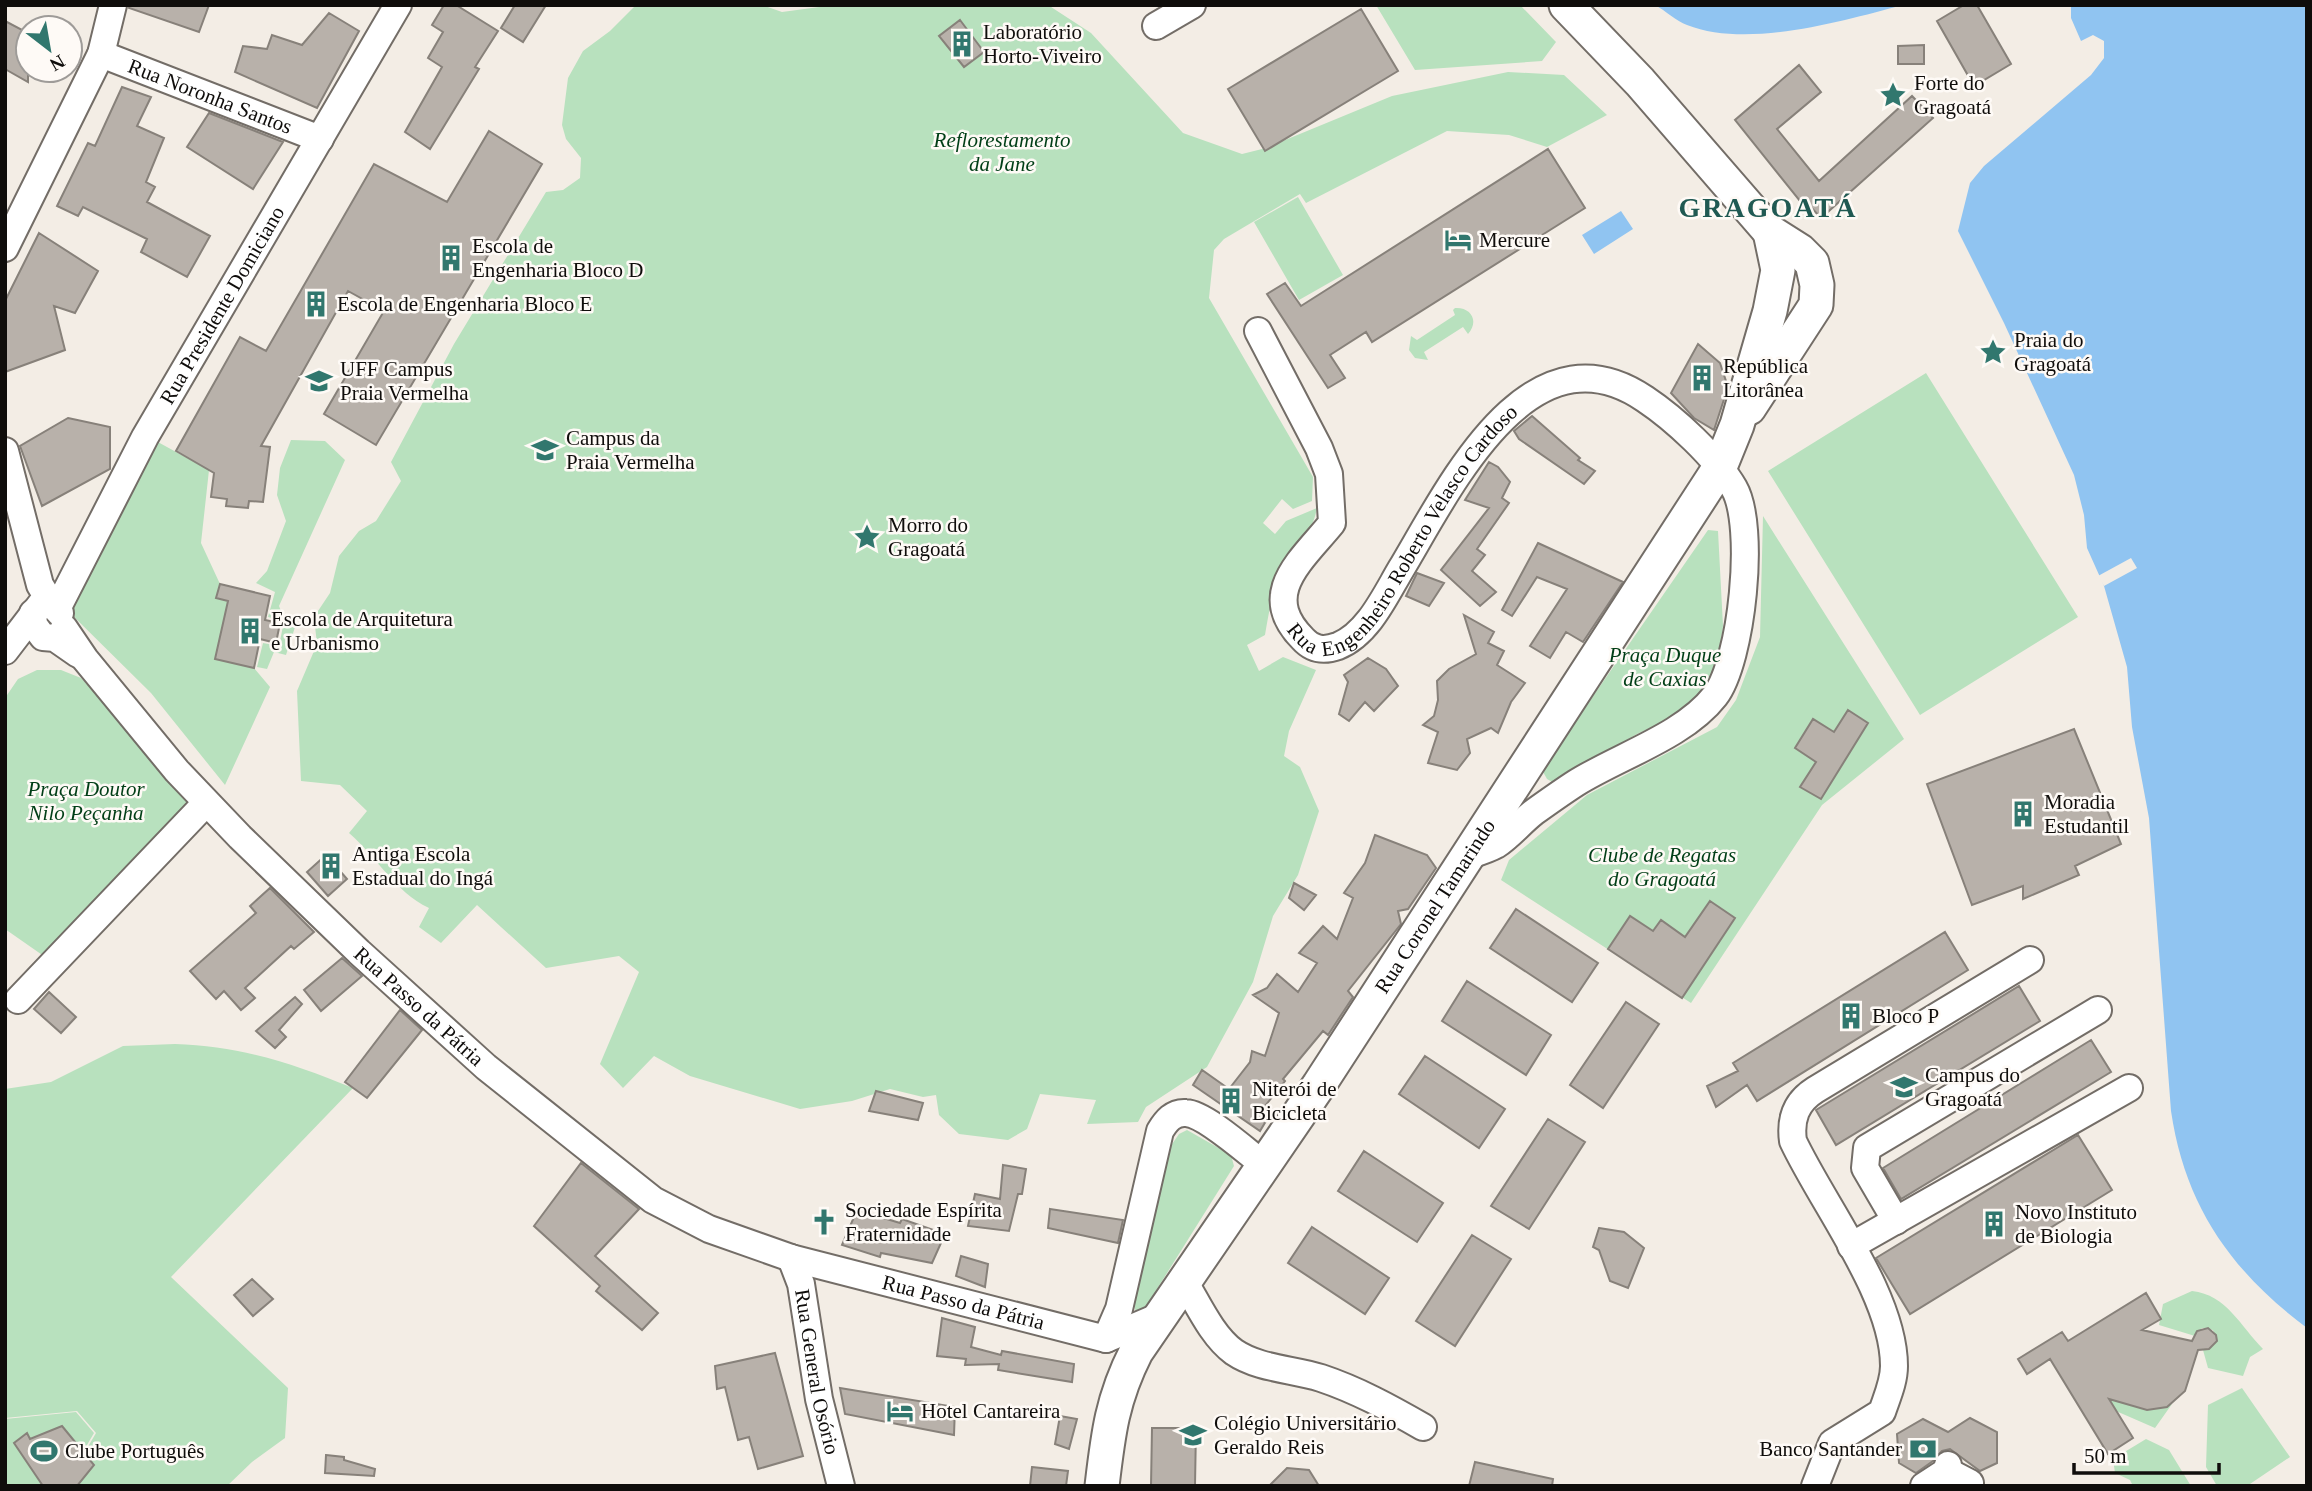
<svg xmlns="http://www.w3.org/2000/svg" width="2312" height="1491" font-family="'Times New Roman',serif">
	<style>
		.green { fill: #b8e1be }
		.water { fill: #90c4f1 }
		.pier { fill: #f3ede5 }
		.building { fill: #b8b1aa; stroke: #87817a; stroke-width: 2 }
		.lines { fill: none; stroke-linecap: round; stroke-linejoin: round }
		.minor-casing { stroke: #736d67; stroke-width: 30 }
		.major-casing { stroke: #736d67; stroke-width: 37 }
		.minor { stroke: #fff; stroke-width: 26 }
		.major { stroke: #fff; stroke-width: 33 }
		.labels { text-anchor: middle; stroke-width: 5; stroke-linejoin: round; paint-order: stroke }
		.poi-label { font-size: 21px; fill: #0f0d0b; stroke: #fefaf6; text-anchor: start }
		.street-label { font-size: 21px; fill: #0f0d0b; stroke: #fefaf6 }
		.park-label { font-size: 21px; font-style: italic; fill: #003e16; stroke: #fefaf6 }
		.district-label { font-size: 28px; font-weight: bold; letter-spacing: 2px; fill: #205952; stroke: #fefaf6 }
	</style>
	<rect width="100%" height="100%" fill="#f3ede5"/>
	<path class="green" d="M636,5H762L782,12L834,5H1048L1091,33L1183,133L1242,154L1266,148L1392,96L1508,72L1564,75L1607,115L1547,147L1509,135L1447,131L1306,203L1300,194L1224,239L1214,250L1209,298L1313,477L1312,501L1293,509L1282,499L1263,523L1275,534L1286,521L1317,508C1311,538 1299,537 1286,560C1274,582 1269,611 1265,635L1247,645L1259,671L1283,657L1316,670L1289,731L1284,756L1300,767L1319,811L1298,875L1273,916L1253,982L1207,1067L1146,1107L1138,1122L1087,1124L1096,1100L1040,1094L1027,1129L1008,1140L959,1134L939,1115L936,1095L923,1097L890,1089L852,1101L800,1109L690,1076L654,1056L623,1088L600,1064L639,972L619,956L546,968L477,905L441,943L419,927L429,908C394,891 378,858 349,833L367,811L340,785L301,781L297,691L317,644L314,617L330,593L339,556L359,531L376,521L401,481L391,462L454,344L546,192L563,190L580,178L581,158L566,139L562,125L568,78L583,51L610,31Z
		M1376,5H1520L1556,42L1542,61L1415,70Z
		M1298,197L1343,275L1299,300L1254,222Z
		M1455,308C1472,307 1479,322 1468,334L1463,327L1424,352L1428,360L1415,358L1409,350L1411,336L1417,340L1455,315L1453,310Z
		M1926,373L2078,617L1920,715L1768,471Z
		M291,440L325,441L345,460L279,606L283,616L296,624L286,655L274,652L267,669L257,667L263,643L279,646L284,621L268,617L275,592L256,583L267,571L286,521L277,495L280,468Z
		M156,441L209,470L201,543L220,584L217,598L228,601L215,659L254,668L270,687L225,785L151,693L65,608Z
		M1763,516L1904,739L1822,805L1691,1003L1501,880L1509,860L1587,795L1717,727L1736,700L1760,637Z
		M1708,530L1718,531L1723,626L1718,660L1701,695L1673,717L1637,734L1554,783L1547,779L1542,770Z
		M37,670H61L81,678L171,776L193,805L48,959L5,929V698L18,679Z
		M175,1044C240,1046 293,1063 353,1088L171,1277L288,1388L285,1438L252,1462L227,1486H65L96,1433L77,1411L5,1418V1089L51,1082L123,1046Z
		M1187,1130L1231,1155L1234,1166L1147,1305L1136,1313L1132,1297L1170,1147L1179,1134Z
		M2192,1291C2227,1295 2240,1326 2263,1349L2250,1357L2243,1376L2208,1368L2203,1350L2209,1349L2216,1341L2213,1330L2202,1328L2195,1336L2159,1325L2163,1304Z
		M2242,1388L2290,1457L2247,1486H2217L2206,1467L2208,1405Z
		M2107,1397L2147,1410L2172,1404L2155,1428L2116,1411Z
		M76,1412L94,1433L63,1486H5V1419Z
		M2146,1439L2169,1450L2191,1486H2133L2130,1480L2115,1473L2113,1459Z"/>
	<path class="water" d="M1655,5H1903C1842,21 1748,49 1687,25C1676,21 1666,11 1655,5Z
		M2071,5H2307V1328C2231,1271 2185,1206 2171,1111L2149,818L2132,727L2127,667L2104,586L2087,548L2084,515L2074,475L2004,323L1958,231L1970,183L1984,166L2091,75L2104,58V41L2093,35L2081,41L2071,18Z
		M1621,211L1633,229L1594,254L1582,235Z"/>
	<path class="pier" d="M2131,558L2137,568L2104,586L2098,576Z"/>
	<path class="building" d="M130,5H209L199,32L129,8Z
		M444,5H456L498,31L475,67L479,69L430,149L405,132L442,67L428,58L443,32L432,25Z
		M515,5H546L523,42L501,28Z
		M1964,5H1977L2011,64L1974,86L1937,21Z
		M1361,9L1398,71L1265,151L1228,89Z
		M329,13L359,31L317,108L235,72L243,46L267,49L272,35L302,45Z
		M960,20L984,52L964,67L939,36Z
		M5,21L28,33V82L5,69Z
		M1924,45V64H1898V46Z
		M1799,65L1821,92L1777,129L1819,181L1912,96L1933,118L1821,218L1807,203L1804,206L1735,120Z
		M122,87L151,97L137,126L164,138L146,182L155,187L147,202L210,236L187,277L141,252L147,239L83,207L78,216L57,206L88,143L95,146Z
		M209,113L283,142L253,189L187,147Z
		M489,131L542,164L376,445L324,414L384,311L348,291L261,446L270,447L263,502L249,501L248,508L226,506L227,499L211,497L214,473L176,451L240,337L266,351L374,164L447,202Z
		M1548,149L1585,208L1372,342L1366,332L1330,355L1345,378L1328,388L1267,294L1285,283L1301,306Z
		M39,233L98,271L75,313L54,306L65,350L5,372V301Z
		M1698,344L1720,363L1728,387L1714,430L1694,418L1671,393Z
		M1532,416L1580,458L1578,460L1595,471L1584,484L1519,439L1514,431Z
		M68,418L110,427V469L42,506L20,446Z
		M1489,462L1498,467L1510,482L1502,498L1509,503L1477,549L1485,555L1472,571L1496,592L1480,606L1441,570L1489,508L1465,500Z
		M1538,543L1623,582L1583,642L1566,632L1550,658L1530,646L1567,589L1537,577L1512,616L1502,610Z
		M1417,573L1444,583L1429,606L1406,596Z
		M220,584L270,596L265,620L280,623L276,643L260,639L254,668L215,659L228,601L216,598Z
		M1464,615L1494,632L1488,643L1504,651L1497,665L1525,683L1511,702L1498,733L1491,728L1467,739L1470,753L1457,770L1428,763L1438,732L1423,725L1434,716L1438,700L1437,681L1449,669L1476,654Z
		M1368,658L1386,669L1398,686L1374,711L1365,702L1349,721L1339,714L1348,682L1344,675Z
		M1848,710L1868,723L1821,799L1800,787L1816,762L1795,748L1813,719L1834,732Z
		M2074,729L2121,844L2075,866L2079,875L2023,899V886L1972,905L1927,784Z
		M1375,835L1427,855L1436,868L1408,909L1398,911L1401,924L1348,991L1353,997L1328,1035L1323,1031L1283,1079L1285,1081L1261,1111L1269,1116L1260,1131L1193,1085L1202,1070L1229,1089L1250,1062L1252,1051L1265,1056L1279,1013L1253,995L1267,988L1277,974L1298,992L1317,963L1299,953L1323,926L1337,939L1353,898L1344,893L1365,863Z
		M326,855L347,879L328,896L307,872Z
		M1294,883L1316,895L1304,910L1289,898Z
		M270,888L314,932L294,949L291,946L245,988L255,998L241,1010L224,991L216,999L190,971L256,913L250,906Z
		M1710,901L1735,918L1682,998L1608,949L1630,916L1653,931L1661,920L1685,937Z
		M1516,909L1598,963L1572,1002L1490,948Z
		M1945,932L1968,970L1757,1101L1747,1085L1716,1107L1707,1086L1738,1071L1733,1063Z
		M342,958L362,976L321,1011L304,990Z
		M1467,981L1551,1035L1526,1075L1442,1021Z
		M2019,986L2040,1021L1836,1145L1816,1110Z
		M49,992L76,1017L61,1033L34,1009Z
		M295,997L302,1004L279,1030L286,1037L275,1048L256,1031Z
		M1626,1002L1659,1024L1603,1108L1570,1085Z
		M400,1010L422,1030L367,1098L345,1082Z
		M2091,1040L2111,1072L1901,1199L1883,1168Z
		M1425,1056L1505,1109L1479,1148L1399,1094Z
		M876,1091L923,1103L918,1120L869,1111Z
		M1548,1119L1585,1142L1529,1229L1491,1206Z
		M2078,1135L2112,1190L1910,1314L1876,1258Z
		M1364,1151L1443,1203L1417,1242L1338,1191Z
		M581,1163L639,1209L595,1256L658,1313L642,1330L596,1291L600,1286L534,1226Z
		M1003,1165L1026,1169L1022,1194H1018L1009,1231L968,1226L975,1194L1000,1199Z
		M1050,1209L1123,1220L1118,1243L1048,1228Z
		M857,1210L900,1223L902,1219L945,1234L932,1263L881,1253L880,1257L842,1245Z
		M1312,1227L1389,1278L1365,1314L1288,1263Z
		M1599,1228L1624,1232L1644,1248L1628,1288L1610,1281L1599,1250L1593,1247Z
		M1472,1235L1511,1259L1455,1346L1416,1321Z
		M961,1256L988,1264L985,1287L956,1276Z
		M252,1279L273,1299L253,1316L234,1295Z
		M2146,1293L2161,1319L2142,1330L2192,1341L2197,1331L2208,1328L2216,1335L2217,1341L2209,1349L2198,1350L2185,1391L2167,1407L2147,1410L2109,1399L2133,1438L2108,1454L2050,1359L2027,1374L2018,1359L2062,1332L2068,1341Z
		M942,1318L975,1327L971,1347L1001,1355L1002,1351L1074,1364L1072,1382L998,1370L999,1364L965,1365L966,1359L937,1356Z
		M775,1353L803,1456L758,1469L749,1437L738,1440L725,1387L717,1389L715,1366Z
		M840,1388L955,1407L954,1435L845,1414Z
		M1060,1416L1077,1419L1069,1449L1055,1444Z
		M1970,1418L1997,1432V1463L1980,1471L1950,1449L1942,1451L1933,1461L1916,1473L1899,1463L1897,1434L1923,1419L1948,1432Z
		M62,1426L94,1465L77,1486H43L14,1443L27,1433L30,1439Z
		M1152,1428H1196L1195,1486H1151Z
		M326,1455L344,1457V1460L375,1469L374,1476L325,1473Z
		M1475,1462L1553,1479L1552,1486H1469Z
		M1032,1467L1068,1471L1066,1486H1030Z
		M1287,1468L1309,1470L1319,1486H1269Z"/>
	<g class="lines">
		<g class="minor-casing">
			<g id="minor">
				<path d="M1156,26L1192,5"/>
				<path id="s1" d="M101,54L320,139"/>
				<path d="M5,248L101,54L113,5"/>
				<path id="s2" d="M1258,331L1319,448L1329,474L1332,523C1301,561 1258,594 1303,639C1313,650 1324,651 1338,646C1368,634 1385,596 1401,569C1449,489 1529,320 1645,399C1675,419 1716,457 1734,488C1756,526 1742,661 1715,696C1684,736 1619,756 1576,783C1562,792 1548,802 1534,812C1521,822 1510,836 1496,845C1487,850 1476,853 1467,856"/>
				<path d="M5,451L40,585L51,603"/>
				<path id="s3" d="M57,609L145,437L398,5"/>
				<path d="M33,613L34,625L43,637L55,638L78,654"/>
				<path id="s4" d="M64,628L85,659L177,771L240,837L359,952L486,1067L653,1200L709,1229L791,1258L1106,1339L1160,1316"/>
				<path d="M5,651L41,604L51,603L60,613"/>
				<path d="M18,1000L206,803"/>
				<path d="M1896,1221L1865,1168L1867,1148L2098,1010"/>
				<path d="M1851,1246L2129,1088"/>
				<path id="s5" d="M791,1258L801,1284L819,1399L841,1486"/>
				<path d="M1184,1281C1198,1304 1212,1336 1234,1352C1259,1369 1293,1369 1321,1378C1357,1390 1390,1408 1423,1427"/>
				<path d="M1106,1339L1119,1309L1160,1131C1166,1121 1173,1112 1186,1113C1205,1114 1247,1152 1264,1165"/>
				<path d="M1947,1471L1970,1483L1969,1486"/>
				<path d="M1815,1486L1832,1443L1882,1412C1887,1397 1894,1382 1894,1366C1894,1295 1823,1205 1793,1141C1790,1119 1796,1102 1815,1090L2030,960"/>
				<path d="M1924,1486L1947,1471L1948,1465"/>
			</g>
		</g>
		<g class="major-casing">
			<g id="major">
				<path d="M1566,5L1640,82L1770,232L1800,251L1812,263L1817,285L1816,305L1749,408"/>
				<path id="s6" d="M1102,1486C1108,1435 1112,1399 1136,1352L1319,1085L1720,467L1737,425L1770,311L1778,270L1770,232"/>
			</g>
		</g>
		<use href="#minor" class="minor"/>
		<use href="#major" class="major"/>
	</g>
	<defs>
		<g id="building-bare" transform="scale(2.1)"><path d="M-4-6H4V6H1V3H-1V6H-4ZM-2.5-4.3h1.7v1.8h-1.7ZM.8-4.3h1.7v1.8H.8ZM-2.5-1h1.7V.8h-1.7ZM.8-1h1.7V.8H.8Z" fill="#31776e" stroke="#fefaf6" stroke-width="2.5" paint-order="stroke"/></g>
		<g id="sight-bare" transform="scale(2.1)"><path d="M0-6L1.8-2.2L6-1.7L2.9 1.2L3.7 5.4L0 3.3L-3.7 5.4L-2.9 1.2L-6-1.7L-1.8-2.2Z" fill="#31776e" stroke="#fefaf6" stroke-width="2.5" paint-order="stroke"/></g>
		<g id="hotel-bare" transform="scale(2.1)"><path d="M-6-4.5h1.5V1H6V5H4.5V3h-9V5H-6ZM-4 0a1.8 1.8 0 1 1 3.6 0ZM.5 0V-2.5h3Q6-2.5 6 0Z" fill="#31776e" stroke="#fefaf6" stroke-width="2.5" paint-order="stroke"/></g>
		<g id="university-bare" transform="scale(2.1)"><path d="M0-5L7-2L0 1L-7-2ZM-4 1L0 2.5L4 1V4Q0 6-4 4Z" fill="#31776e" stroke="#fefaf6" stroke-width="2.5" paint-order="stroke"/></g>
		<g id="church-bare" transform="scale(2.1)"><path d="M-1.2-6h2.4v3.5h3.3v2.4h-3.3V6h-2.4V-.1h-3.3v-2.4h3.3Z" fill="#31776e" stroke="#fefaf6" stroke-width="2.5" paint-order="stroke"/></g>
		<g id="school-bare" transform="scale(2.1)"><path d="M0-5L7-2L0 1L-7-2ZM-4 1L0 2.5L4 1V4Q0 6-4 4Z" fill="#31776e" stroke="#fefaf6" stroke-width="2.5" paint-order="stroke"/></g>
		<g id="bank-bare" transform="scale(2.1)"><path d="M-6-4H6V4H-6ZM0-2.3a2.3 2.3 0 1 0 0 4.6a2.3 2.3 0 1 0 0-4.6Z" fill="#31776e" stroke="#fefaf6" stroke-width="2.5" paint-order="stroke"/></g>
		<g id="stadium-bare" transform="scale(2.1)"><path d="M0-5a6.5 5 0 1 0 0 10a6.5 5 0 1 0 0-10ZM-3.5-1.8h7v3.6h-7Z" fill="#31776e" stroke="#fefaf6" stroke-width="2.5" paint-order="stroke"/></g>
	</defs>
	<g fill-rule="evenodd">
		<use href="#building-bare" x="962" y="44"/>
		<use href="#sight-bare" x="1893" y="95"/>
		<use href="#hotel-bare" x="1458" y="240"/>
		<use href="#building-bare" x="451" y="258"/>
		<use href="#building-bare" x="316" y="304"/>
		<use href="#sight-bare" x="1993" y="352"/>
		<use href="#building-bare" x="1702" y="378"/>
		<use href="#university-bare" x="319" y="381"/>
		<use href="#university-bare" x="545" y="450"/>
		<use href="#sight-bare" x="867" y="537"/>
		<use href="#building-bare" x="250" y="631"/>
		<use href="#building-bare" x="2023" y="814"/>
		<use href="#building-bare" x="331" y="866"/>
		<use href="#building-bare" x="1851" y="1016"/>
		<use href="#university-bare" x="1904" y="1087"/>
		<use href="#building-bare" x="1231" y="1101"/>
		<use href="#church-bare" x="824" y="1222"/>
		<use href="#building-bare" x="1994" y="1224"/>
		<use href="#hotel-bare" x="900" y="1411"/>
		<use href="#school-bare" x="1193" y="1435"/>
		<use href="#bank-bare" x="1923" y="1449"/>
		<use href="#stadium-bare" x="44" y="1451"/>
	</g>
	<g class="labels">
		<g class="poi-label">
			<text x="983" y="39">Laboratório<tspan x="983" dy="24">Horto-Viveiro</tspan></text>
			<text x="1914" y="90">Forte do<tspan x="1914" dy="24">Gragoatá</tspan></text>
			<text x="1479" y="247">Mercure</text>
			<text x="472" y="253">Escola de<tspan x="472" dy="24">Engenharia Bloco D</tspan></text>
			<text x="337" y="311">Escola de Engenharia Bloco E</text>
			<text x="2014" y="347">Praia do<tspan x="2014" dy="24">Gragoatá</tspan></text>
			<text x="1723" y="373">República<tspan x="1723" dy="24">Litorânea</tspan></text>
			<text x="340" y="376">UFF Campus<tspan x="340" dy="24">Praia Vermelha</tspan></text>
			<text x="566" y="445">Campus da<tspan x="566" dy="24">Praia Vermelha</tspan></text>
			<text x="888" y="532">Morro do<tspan x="888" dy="24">Gragoatá</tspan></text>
			<text x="271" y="626">Escola de Arquitetura<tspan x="271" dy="24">e Urbanismo</tspan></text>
			<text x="2044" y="809">Moradia<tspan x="2044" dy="24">Estudantil</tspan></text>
			<text x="352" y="861">Antiga Escola<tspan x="352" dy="24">Estadual do Ingá</tspan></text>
			<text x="1872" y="1023">Bloco P</text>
			<text x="1925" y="1082">Campus do<tspan x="1925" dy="24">Gragoatá</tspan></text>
			<text x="1252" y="1096">Niterói de<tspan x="1252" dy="24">Bicicleta</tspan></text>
			<text x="845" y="1217">Sociedade Espírita<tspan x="845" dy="24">Fraternidade</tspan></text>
			<text x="2015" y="1219">Novo Instituto<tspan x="2015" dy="24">de Biologia</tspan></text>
			<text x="921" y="1418">Hotel Cantareira</text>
			<text x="1214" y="1430">Colégio Universitário<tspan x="1214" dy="24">Geraldo Reis</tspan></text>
			<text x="1902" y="1456" text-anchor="end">Banco Santander</text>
			<text x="65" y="1458">Clube Português</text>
		</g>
		<g class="street-label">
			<text dy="7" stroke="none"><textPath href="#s1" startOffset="117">Rua Noronha Santos</textPath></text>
			<text dy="7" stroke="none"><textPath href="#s3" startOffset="346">Rua Presidente Domiciano</textPath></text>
			<text dy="7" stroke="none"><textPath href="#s2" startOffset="506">Rua Engenheiro Roberto Velasco Cardoso</textPath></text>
			<text dy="7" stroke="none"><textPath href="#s6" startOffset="676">Rua Coronel Tamarindo</textPath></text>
			<text dy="7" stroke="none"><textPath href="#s4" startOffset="520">Rua Passo da Pátria</textPath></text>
			<text dy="7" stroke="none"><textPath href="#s4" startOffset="1152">Rua Passo da Pátria</textPath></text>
			<text dy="7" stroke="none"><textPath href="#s5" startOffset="117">Rua General Osório</textPath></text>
		</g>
		<g class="park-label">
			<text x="1002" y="147">Reflorestamento<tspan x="1002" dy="24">da Jane</tspan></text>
			<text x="1665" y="662">Praça Duque<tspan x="1665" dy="24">de Caxias</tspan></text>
			<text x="86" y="796">Praça Doutor<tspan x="86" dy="24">Nilo Peçanha</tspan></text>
			<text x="1662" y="862">Clube de Regatas<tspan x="1662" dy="24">do Gragoatá</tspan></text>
		</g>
		<g class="district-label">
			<text x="1768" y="217">GRAGOATÁ</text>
		</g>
	</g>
	<rect width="2312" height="1491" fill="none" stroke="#0f0d0b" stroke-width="14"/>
	<g transform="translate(49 49) rotate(149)"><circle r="33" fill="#fefaf6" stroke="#9e9b98" stroke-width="2"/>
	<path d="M0-5L12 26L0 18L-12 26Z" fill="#31776e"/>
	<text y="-10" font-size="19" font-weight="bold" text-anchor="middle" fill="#0f0d0b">N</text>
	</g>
	<path d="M2074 1463v10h145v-10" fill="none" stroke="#0f0d0b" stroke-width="3.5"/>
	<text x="2084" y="1463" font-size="21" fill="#0f0d0b" stroke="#fefaf6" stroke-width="5" paint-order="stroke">50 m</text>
</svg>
